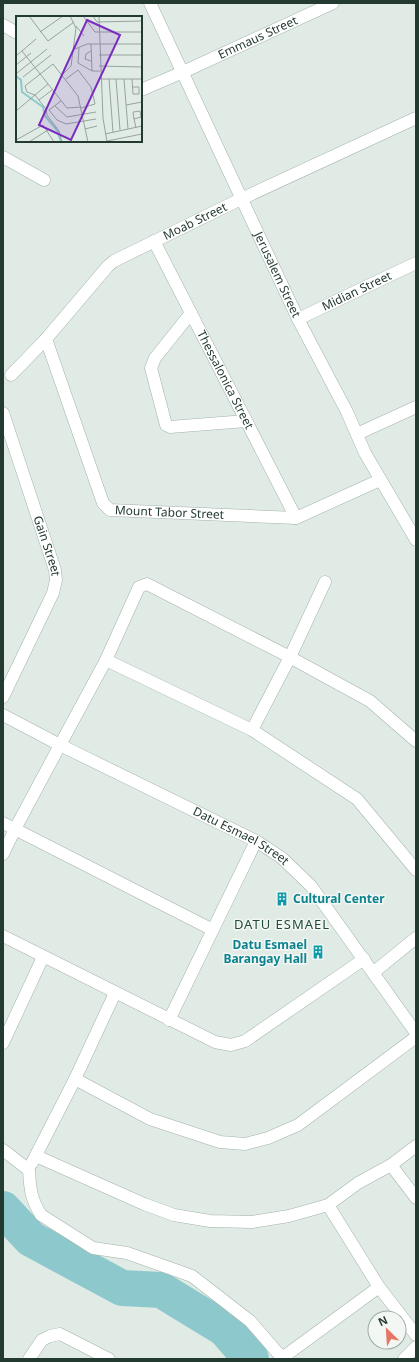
<svg xmlns="http://www.w3.org/2000/svg" width="419" height="1362" font-family="'Noto Sans',sans-serif">
	<style>
		.lines { fill: none; stroke-linecap: round; stroke-linejoin: round }
		.river { stroke: #8dc9cc; stroke-width: 36 }
		.pedestrian-casing { stroke: #a4b2ab; stroke-width: 13 }
		.minor-casing { stroke: #a4b2ab; stroke-width: 13 }
		.tertiary-casing { stroke: #a4b2ab; stroke-width: 13 }
		.pedestrian { stroke: #fff; stroke-width: 12 }
		.minor { stroke: #fff; stroke-width: 12 }
		.tertiary { stroke: #fff; stroke-width: 12 }
		.labels { text-anchor: middle; stroke-width: 3; stroke-linejoin: round; paint-order: stroke }
		.street-label { font-size: 12px; fill: #233a31; stroke: #f2f7f4 }
		.culture-label { font-size: 12px; font-weight: bold; fill: #0d838f; stroke: #f2f7f4; text-anchor: start }
		.neighbourhood-label { font-size: 13px; letter-spacing: 1px; fill: #214a3b; stroke: #f2f7f4 }
		.inset-river { fill: none; stroke: #8dc9cc; stroke-width: 2 }
		.inset-road { fill: none; stroke: #95a49d; stroke-width: 1 }
		.view { fill: #7b2cbf; fill-opacity: 0.15; stroke: #7b2cbf; stroke-width: 2 }
		.inset-edge { fill: none; stroke: #233a31; stroke-width: 2 }
	</style>
	<rect width="100%" height="100%" fill="#e1ebe5"/>
	<g class="lines">
		<path class="river" d="M3,1209L31,1239L122,1288L161,1290L225,1329L251,1359"/>
		<g class="pedestrian-casing">
			<path id="pedestrian" d="M106,660L252,730L357,799L416,870
				M252,730L290,657L325,582
				M3,823L213,930
				M3,854L15,829L60,745
				M169,1020L256,841
				M3,1043L43,957
				M391,1165L416,1198
				M328,1205L379,1287L416,1335
				M282,1358L379,1287
				M404,1359L416,1347"/>
		</g>
		<g class="minor-casing">
			<g id="minor">
				<path d="M3,25L17,33"/>
				<path id="s1" d="M141,90L183,72L333,3"/>
				<path d="M3,157L44,180"/>
				<path id="s2" d="M154,241L296,518"/>
				<path d="M191,313L155,358L151,368L166,425L170,427L246,421"/>
				<path id="s3" d="M298,319L416,263"/>
				<path id="s4" d="M46,339L103,503L110,510L296,518L380,480"/>
				<path id="s5" d="M11,375L46,339L108,266L114,261L241,199L416,118"/>
				<path d="M357,434L416,407"/>
				<path d="M60,745L106,660L139,587L147,584L284,654L370,701L416,741"/>
				<path d="M3,936L215,1042L231,1045L245,1041L364,959"/>
				<path d="M374,972L416,938"/>
				<path d="M75,1079L150,1119L220,1142L245,1144L268,1138L298,1125L416,1037"/>
				<path d="M3,1150L29,1170C30,1189 31,1199 41,1215L93,1248L127,1253L192,1276L250,1321L283,1359"/>
				<path d="M36,1156L144,1204L174,1215L210,1221L252,1222L289,1216L328,1205L358,1183L391,1165L416,1146"/>
				<path d="M32,1163L75,1079L115,993"/>
				<path d="M29,1359L42,1340L50,1336L60,1334L109,1359"/>
			</g>
		</g>
		<g class="tertiary-casing">
			<g id="tertiary">
				<path id="s6" d="M150,3L298,319L347,412L365,453L416,540"/>
				<path id="s7" d="M3,413L55,570L56,580L53,593L3,697"/>
				<path id="s8" d="M3,715L60,745L256,841L282,858L311,886L416,1033"/>
			</g>
		</g>
		<use href="#pedestrian" class="pedestrian"/>
		<use href="#minor" class="minor"/>
		<use href="#tertiary" class="tertiary"/>
	</g>
	<defs>
		<g id="building-bare" transform="scale(1.08)"><path d="M-4-6H4V6H1V3H-1V6H-4ZM-2.5-4.3h1.7v1.8h-1.7ZM.8-4.3h1.7v1.8H.8ZM-2.5-1h1.7V.8h-1.7ZM.8-1h1.7V.8H.8Z" fill="#0f9aa8" stroke="#f2f7f4" stroke-width="2.5" paint-order="stroke"/></g>
	</defs>
	<g fill-rule="evenodd">
		<use href="#building-bare" x="282" y="899"/>
		<use href="#building-bare" x="318" y="952"/>
	</g>
	<g class="labels">
		<g class="street-label">
			<text dy="4" stroke="none"><textPath href="#s1" startOffset="128">Emmaus Street</textPath></text>
			<text dy="4" stroke="none"><textPath href="#s5" startOffset="244">Moab Street</textPath></text>
			<text dy="4" stroke="none"><textPath href="#s6" startOffset="300">Jerusalem Street</textPath></text>
			<text dy="4" stroke="none"><textPath href="#s3" startOffset="65">Midian Street</textPath></text>
			<text dy="4" stroke="none"><textPath href="#s2" startOffset="156">Thessalonica Street</textPath></text>
			<text dy="4" stroke="none"><textPath href="#s4" startOffset="243">Mount Tabor Street</textPath></text>
			<text dy="4" stroke="none"><textPath href="#s7" startOffset="140">Gain Street</textPath></text>
			<text dy="4" stroke="none"><textPath href="#s8" startOffset="267">Datu Esmael Street</textPath></text>
		</g>
		<g class="culture-label">
			<text x="293" y="903">Cultural Center</text>
			<text x="307" y="949" text-anchor="end">Datu Esmael<tspan x="307" dy="14">Barangay Hall</tspan></text>
		</g>
		<g class="neighbourhood-label">
			<text x="282" y="929">DATU ESMAEL</text>
		</g>
	</g>
	<g transform="translate(16 16)">
		<rect width="126" height="126" fill="#e1ebe5"/>
		<path class="inset-river" d="M0,60L5,64L6,76L27,91L29,100L41,114L45,126"/>
		<path class="inset-road" d="M13,0L32,25L58,6M67,0L79,16H126M77,0L81,6L126,5M83,0L87,102L91,126M60,10L68,20M24,16L47,0M75,28L76,55M63,32L62,47L76,55H84M59,33L71,28H126M6,35L51,92L65,91M75,35L70,38L69,43L75,45M83,39H126M0,40L20,23M0,49L15,37M83,50L126,51M1,57L31,33M46,59L55,50L60,12L54,0M7,61L35,39M50,63L62,54L75,71L79,88L65,92M84,63H126M93,63L97,116M100,63L104,114M108,63L112,113M116,63L117,78H123V71H116M23,84L36,74M110,89L126,86M39,90L51,101L80,96M33,94L41,104L50,108L80,103M33,94L45,85M0,95L32,68M118,103L125,101L124,95L117,96L118,103L120,112M69,113L81,110M89,118L126,110M0,124L27,109L38,126M91,125L126,118M13,126L32,114M46,126L43,115L31,99L30,93L19,79L11,76L9,70L37,48L62,80L72,126"/>
		<path class="view" d="M71,4L104,19L55,124L23,109Z"/>
		<rect width="126" height="126" class="inset-edge"/>
	</g>
	<rect width="419" height="1362" fill="none" stroke="#233a31" stroke-width="8"/>
	<g transform="translate(387 1330) rotate(335)"><circle r="19" fill="#f2f7f4" stroke="#9faba6"/>
	<path d="M0-3L7 15L0 10L-7 15Z" fill="#e77563"/>
	<text y="-6" font-size="11" font-weight="bold" text-anchor="middle" fill="#233a31">N</text>
	</g>
</svg>
